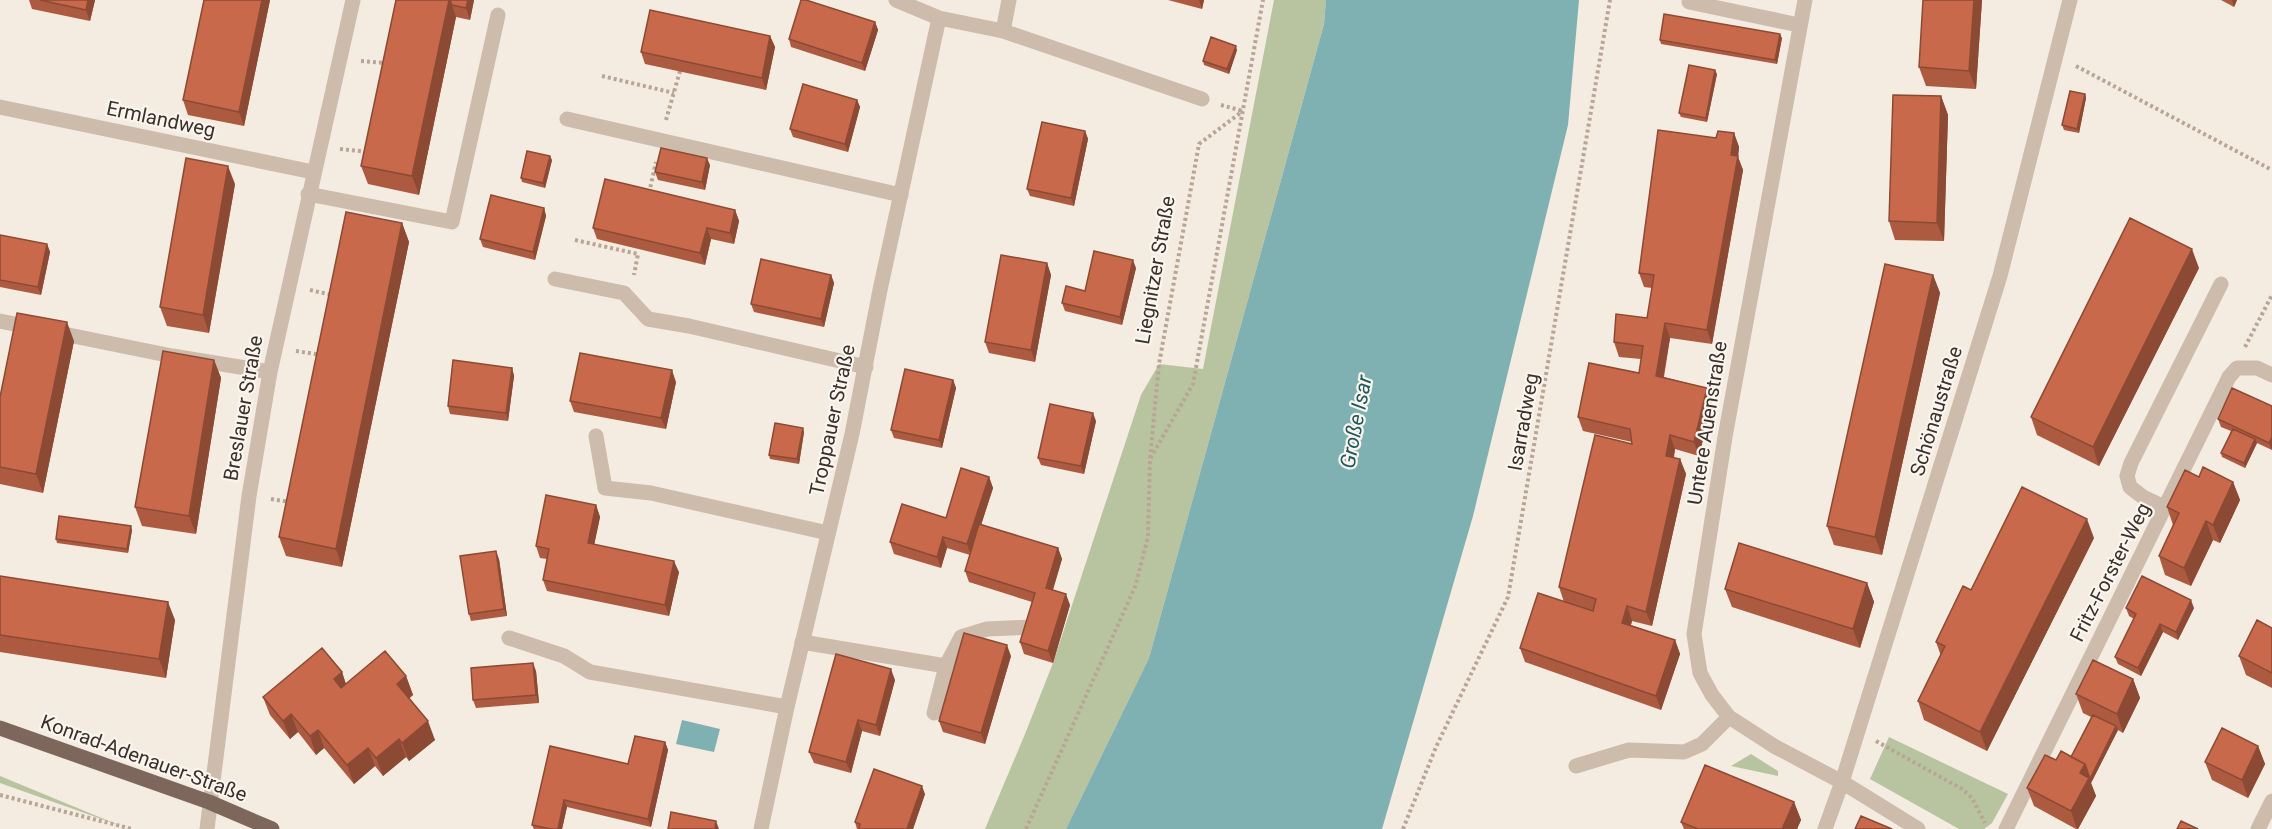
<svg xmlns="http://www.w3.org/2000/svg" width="2272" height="829" font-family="Roboto,sans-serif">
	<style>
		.green { fill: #b8c4a0 }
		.water { fill: #7fb0b2 }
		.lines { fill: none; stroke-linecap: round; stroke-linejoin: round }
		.path { stroke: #b9a596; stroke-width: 4; stroke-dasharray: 3 3; stroke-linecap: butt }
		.lane { stroke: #cdbbac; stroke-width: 15 }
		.street { stroke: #cdbbac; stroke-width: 15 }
		.primary { stroke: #7d675c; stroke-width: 15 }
		.wall { fill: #ac5a40 }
		.shaded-wall { fill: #8c4a34 }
		.building { fill: #c8694b; stroke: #8c4a34; stroke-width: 1.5 }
		.labels { text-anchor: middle; stroke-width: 4.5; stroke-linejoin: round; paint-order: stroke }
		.street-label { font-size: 20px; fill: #3b302b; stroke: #fbf5ee }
		.water-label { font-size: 21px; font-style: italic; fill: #1f5a5e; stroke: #fbf5ee }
	</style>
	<rect width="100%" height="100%" fill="#f4ebe1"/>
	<path class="green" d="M1274,0H1326L1324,24L1149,658L1066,829H985L1025,734L1053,663L1141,395L1159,364L1203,369Z
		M1889,737L2008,794L1992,823L1984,829H1959L1870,779Z
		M1751,754L1778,771V776L1731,766Z
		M0,776L121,826L0,783Z"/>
	<path class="water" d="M1326,0H1579L1568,125L1473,516L1382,829H1066L1149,658L1324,24Z
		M682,720L720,729L714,752L676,744Z"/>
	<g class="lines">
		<path class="path" d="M361,61L386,63
			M2076,66L2272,170
			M602,76L674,93
			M1221,105L1243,111
			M666,120L680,71
			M340,149L369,152
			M649,193L656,162
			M575,240L638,254L634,275
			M310,290L332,295
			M2245,347L2272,295
			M296,351L322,355
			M1150,458L1159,364L1199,144L1243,111
			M271,499L290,502
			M1876,741L1962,789L1972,798L1985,823
			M0,795L132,829
			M1026,829L1135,587L1148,537L1150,459L1193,384L1263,0
			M1403,829L1436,747L1508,597L1610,0"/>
		<path class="lane" d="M1689,2L1799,25
			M567,119L901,195
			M308,194L452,222L498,15
			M555,279L624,293L648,319L689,326L866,367
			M596,436L605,488L651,493L828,533
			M2166,508L2143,497L2130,487L2127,476L2131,463L2221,284
			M509,638L564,656L590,672L787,707
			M802,642L946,666L961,637L987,629L1032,627
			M934,713L946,666
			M1576,766L1629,750L1684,752L1702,744L1729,717"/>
		<path class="street" d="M896,0L939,18L1003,31L1202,99
			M1805,0L1725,437L1694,634L1700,673L1712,695L1729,717L1774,746L1842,782L1918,829
			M1003,31L1009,0
			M0,107L313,172
			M0,321L172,356L270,372
			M207,829L249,496L270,372L353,0
			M761,829L787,707L852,434L880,290L939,18
			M1825,829L1842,782L2000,276L2070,0
			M2006,829L2229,377L2237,368H2257L2272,375
			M2258,829L2272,801"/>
		<path class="primary" d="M0,728L209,802L272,829"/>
	</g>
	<path class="wall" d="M29,0H95L90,21L32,9Z
		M204,0H270L244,126L188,115L183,100Z
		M396,0H474L470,20L456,17L419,195L368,184L361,166Z
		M1168,0H1204L1202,9Z
		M1982,0L1976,89L1926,86L1919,67Z
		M2221,0H2237L2234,7Z
		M875,22L878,30L865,71L791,47L789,39Z
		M770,36L775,47L766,90L645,64L641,52Z
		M1782,38L1777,64L1661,44L1660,40Z
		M1237,50L1229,74L1204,65L1203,61Z
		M1717,74L1707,122L1681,117L1679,113Z
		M2085,94L2086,98L2079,133L2064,130L2062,125Z
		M1941,96L1948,115L1944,241L1895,240L1889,221Z
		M857,100L860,107L848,152L793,137L790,129Z
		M1085,131L1088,139L1074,206L1030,196L1027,189Z
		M1734,133L1739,147L1738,157L1743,170L1712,344L1670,338L1664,377L1707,388L1712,402L1699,456L1675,449L1674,458L1680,459L1686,474L1652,626L1632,621L1631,625L1675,640L1680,654L1661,710L1525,662L1520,648L1564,602L1559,587L1632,444V442L1583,431L1578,417L1639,373L1641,359L1619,357L1614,342L1647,318L1652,288L1644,287L1639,273L1716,138Z
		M552,160L545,188L522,182L521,178Z
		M710,165L705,190L658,180L655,172Z
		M235,184L209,333L167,326L160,307Z
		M544,208L546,216L535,260L483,247L480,239Z
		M735,210L739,221L734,244L711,239L705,265L597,239L593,228Z
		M402,223L409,242L342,567L286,556L279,537Z
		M0,235L47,244L50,252L41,295L0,287Z
		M1047,263L1051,275L1035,362L989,353L985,342Z
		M1136,268L1122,325L1065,311L1062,303L1085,291Z
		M2199,268L2099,466L2037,435L2031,417Z
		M831,275L834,283L824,327L754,312L751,304Z
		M1933,275L1940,293L1882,555L1834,545L1827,526Z
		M74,341L43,493L0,484V397Z
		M214,360L221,378L196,534L142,526L135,507Z
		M512,368L514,376L508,421L450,414L448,406Z
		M953,380L956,388L942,448L894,438L891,430Z
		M676,382L666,429L574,412L570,401Z
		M2272,406V450L2257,443L2245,468L2222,457L2221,453L2231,431L2221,427L2218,419Z
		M1096,421L1084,474L1041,465L1038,458Z
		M804,432L799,464L770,459L769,455Z
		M989,477L993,488L981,525L1058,548L1062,559L1053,590L1070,605L1053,663L1024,654L1020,642L1032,602L969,582L965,571L970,555L947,548L941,568L894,554L890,542L946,518Z
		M2199,477L2233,482L2240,500L2220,543L2213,540L2191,586L2165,575L2159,556L2173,525L2167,507Z
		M596,505L600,517L594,545L679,572L669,616L547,591L543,580L547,559L540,558L536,546Z
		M132,530L128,553L57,543L56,539Z
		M2094,538L1987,751L1924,720L1918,701L1941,656L1936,642L1971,590Z
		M499,559L507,616L471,621L469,614Z
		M0,576L175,620L166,678L0,652Z
		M1867,583L1874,602L1860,648L1732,607L1725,589Z
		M2126,608H2194L2178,640L2163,632L2141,676L2118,664L2115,657L2134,619L2129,616Z
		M2272,628V688L2246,675L2239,656Z
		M1011,656L985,744L943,732L939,721Z
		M536,671L539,703L476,708L473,700Z
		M342,672L346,684L406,676L413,695L409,698L435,740L409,761L406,757L383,776L375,766L354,784L324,748L316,755L298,732L290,739L270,715L263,697Z
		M2133,679L2140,698L2123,733L2118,730L2091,783L2096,796L2078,829H2076L2034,806L2027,788L2056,760L2071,757L2091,717L2083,713L2076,694Z
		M895,680L880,736L862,731L851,773L814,763L809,752Z
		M665,742L668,750L651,827L567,807L562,829H534L532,825L550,746L628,764Z
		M2258,746L2265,764L2248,798L2212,780L2205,762Z
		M925,794L913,829H857L855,822Z
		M1794,802L1801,820L1797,829H1684L1681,822Z"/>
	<path class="shaded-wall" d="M88,0H95L90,21L86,10Z
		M262,0H270L244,126L239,112Z
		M449,0H450L456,17L419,195L412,176Z
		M468,0H474L470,20L466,8Z
		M1199,0H1204L1202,9Z
		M1974,0H1982L1976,89L1969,71Z
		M2232,0H2237L2234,7Z
		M875,22L878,30L865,71L862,63Z
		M1780,34L1782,38L1777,64L1775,60Z
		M770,36L775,47L766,90L762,78Z
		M1236,46L1237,50L1229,74L1227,69Z
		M1715,70L1717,74L1707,122L1706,118Z
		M2085,94L2086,98L2079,133L2077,129Z
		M1941,96L1948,115L1944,241L1937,223Z
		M857,100L860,107L848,152L845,144Z
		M1085,131L1088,139L1074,206L1071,198Z
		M1734,133L1739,147L1738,157L1743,170L1712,344L1707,330Z
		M550,156L552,160L545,188L543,183Z
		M707,158L710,165L705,190L702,182Z
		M228,166L235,184L209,333L203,315Z
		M544,208L546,216L535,260L533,252Z
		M735,210L739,221L734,244L730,233Z
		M402,223L409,242L342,567L336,549Z
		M707,228L711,239L705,265L700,253Z
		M47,244L50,252L41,295L38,287Z
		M2192,249L2199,268L2099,466L2093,447Z
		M1133,260L1136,268L1122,325L1120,317Z
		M1047,263L1051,275L1035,362L1031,350Z
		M831,275L834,283L824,327L821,319Z
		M1933,275L1940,293L1882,555L1875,537Z
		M67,322L74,341L43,493L36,474Z
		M1665,323L1670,338L1661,390L1656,376Z
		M214,360L221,378L196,534L189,516Z
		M512,368L514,376L508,421L506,413Z
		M672,370L676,382L666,429L661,418Z
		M953,380L956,388L942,448L939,440Z
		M1707,388L1712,402L1699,456L1694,442Z
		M1093,413L1096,421L1084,474L1081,466Z
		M803,428L804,432L799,464L797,459Z
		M1670,435L1675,449L1671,470L1666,456Z
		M2272,437V450L2269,443Z
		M2255,439L2257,443L2245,468L2244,463Z
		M1680,459L1686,474L1652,626L1646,612Z
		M989,477L993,488L971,556L967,544Z
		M2233,482L2240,500L2220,543L2213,525Z
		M596,505L600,517L592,555L588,543Z
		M2087,519L2094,538L1987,751L1980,732Z
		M2206,521L2213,540L2191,586L2184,568Z
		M131,526L132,530L128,553L127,549Z
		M943,537L947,548L941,568L937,557Z
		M1058,548L1062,559L1050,599L1046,588Z
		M496,551L499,559L507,616L504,609Z
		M674,561L679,572L669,616L665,605Z
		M1867,583L1874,602L1860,648L1853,629Z
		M1066,594L1070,605L1053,663L1048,651Z
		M2191,600L2194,608L2178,640L2176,632Z
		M168,602L175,620L166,678L159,659Z
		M1627,606L1632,621L1627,637L1622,623Z
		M2160,624L2163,632L2141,676L2138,668Z
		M1675,640L1680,654L1661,710L1656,696Z
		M1007,645L1011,656L985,744L981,733Z
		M533,663L536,671L539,703L536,695Z
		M891,669L895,680L880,736L876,725Z
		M342,672L348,691L340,698L334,679Z
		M406,676L413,695L404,703L397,684Z
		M2133,679L2140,698L2123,733L2117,714Z
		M291,714L298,732L290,739L283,721Z
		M858,720L862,731L851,773L846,762Z
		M428,721L435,740L409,761L402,743Z
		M2116,726L2118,730L2091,783L2096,796L2078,829H2077L2071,811L2080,773L2085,764Z
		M318,730L324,748L316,755L310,736Z
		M399,739L406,757L383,776L376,758Z
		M665,742L668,750L651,827L648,819Z
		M2258,746L2265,764L2248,798L2242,780Z
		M368,748L375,766L354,784L347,765Z
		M922,786L925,794L913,829H907Z
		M564,800L567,807L562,829H558Z
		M1794,802L1801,820L1797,829H1782Z
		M716,821L719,829H715Z"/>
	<path class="building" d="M40,0H88L86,10Z
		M204,0H262L239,112L183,100Z
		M396,0H449L412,176L361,166Z
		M450,0H468L466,8L452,5Z
		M801,0H806L875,22L862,63L789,39Z
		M1923,0H1974L1969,71L1919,67Z
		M650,10L770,36L762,78L641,52Z
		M1664,14L1780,34L1775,60L1660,40Z
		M1211,37L1236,46L1227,69L1203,61Z
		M1689,65L1715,70L1706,118L1679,113Z
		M803,84L857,100L845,144L790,129Z
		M2070,91L2085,94L2077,129L2062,125Z
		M1893,95L1941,96L1937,223L1889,221Z
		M1042,122L1085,131L1071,198L1027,189Z
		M1658,130L1716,138L1718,131L1734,133L1731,155L1738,156L1707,330L1665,323L1656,376L1707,388L1694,442L1670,435L1666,456L1680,459L1646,612L1627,606L1622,623L1675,640L1656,696L1520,648L1538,593L1593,611L1596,599L1559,587L1595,435L1632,444L1630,429L1578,417L1589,363L1639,373L1643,346L1614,342L1616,314L1647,318L1654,275L1639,273Z
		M661,148L707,158L702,182L655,172Z
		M527,151L550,156L543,183L521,178Z
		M186,158L228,166L203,315L160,307Z
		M605,179L735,210L730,233L707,228L700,253L593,228Z
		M491,195L544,208L533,252L480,239Z
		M346,212L402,223L336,549L279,537Z
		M2130,218L2192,249L2093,447L2031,417Z
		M0,235L47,244L38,287L0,280Z
		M1094,251L1133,260L1120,317L1062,303L1066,286L1085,291Z
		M1001,255L1047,263L1031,350L985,342Z
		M761,259L831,275L821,319L751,304Z
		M1885,264L1933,275L1875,537L1827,526Z
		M17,313L67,322L36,474L0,467V397Z
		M163,351L214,360L189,516L135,507Z
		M580,353L672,370L661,418L570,401Z
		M453,360L512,368L506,413L448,406Z
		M905,369L953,380L939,440L891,430Z
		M2232,388L2272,406V437L2269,443L2218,419Z
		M1050,404L1093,413L1081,466L1038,458Z
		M775,423L803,428L797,459L769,455Z
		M2233,429L2255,439L2244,463L2221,453Z
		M2203,467L2233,482L2213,525L2206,521L2184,568L2159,556L2179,513L2167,507L2185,470L2199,477Z
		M961,468L989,477L967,544L943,537L937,557L890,542L902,504L946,518Z
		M2022,487L2087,519L1980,732L1918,701L1945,646L1936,642L1963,586L1971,590Z
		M546,495L596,505L588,543L674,561L665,605L543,580L549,549L536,546Z
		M59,516L131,526L127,549L56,539Z
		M979,524L1058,548L1046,588L1066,594L1048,651L1020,642L1035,593L965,571Z
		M1739,543L1867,583L1853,629L1725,589Z
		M496,551L504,609L469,614L460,556Z
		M0,576L168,602L159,659L0,635Z
		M2142,576L2191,600L2176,632L2160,624L2138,668L2115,657L2136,614L2126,608Z
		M2257,620L2272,628V673L2239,656Z
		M964,633L1007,645L981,733L939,721Z
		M322,648L342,672L334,679L341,688L385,651L406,676L397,684L428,721L402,743L399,739L376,758L368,748L347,765L318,730L310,736L291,714L283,721L263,697Z
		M836,654L891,669L876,725L858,720L846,762L809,752Z
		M2093,660L2133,679L2117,714L2076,694Z
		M533,663L536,695L473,700L471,668Z
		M2093,715L2116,726L2090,779L2085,764L2071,757Z
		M2222,728L2258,746L2242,780L2205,762Z
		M635,736L665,742L648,819L564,800L558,829H551L532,825L550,746L628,764Z
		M2061,751L2085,764L2080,773L2089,778L2071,811L2027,788L2045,755L2056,760Z
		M1705,765L1794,802L1782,829H1698L1681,822Z
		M874,769L922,786L907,829H859L860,824L855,822Z
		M671,812L716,821L715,829H668Z
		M1861,816L1892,829H1855Z
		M2181,821L2198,829H2177Z"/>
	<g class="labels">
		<g class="street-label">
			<text transform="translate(161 119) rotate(12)" y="7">Ermlandweg</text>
			<text transform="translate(1155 270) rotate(-80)" y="7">Liegnitzer Straße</text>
			<text transform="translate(243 408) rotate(-80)" y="7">Breslauer Straße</text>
			<text transform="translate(1936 411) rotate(-73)" y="7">Schönaustraße</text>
			<text transform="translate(832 420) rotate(-78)" y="7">Troppauer Straße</text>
			<text transform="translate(1523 422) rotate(-80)" y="7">Isarradweg</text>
			<text transform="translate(1707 423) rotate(-81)" y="7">Untere Auenstraße</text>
			<text transform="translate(2110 572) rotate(-63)" y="7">Fritz-Forster-Weg</text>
			<text transform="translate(144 758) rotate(20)" y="7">Konrad-Adenauer-Straße</text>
		</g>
		<g class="water-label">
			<text transform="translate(1356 422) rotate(-79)" y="7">Große Isar</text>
		</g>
	</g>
</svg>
